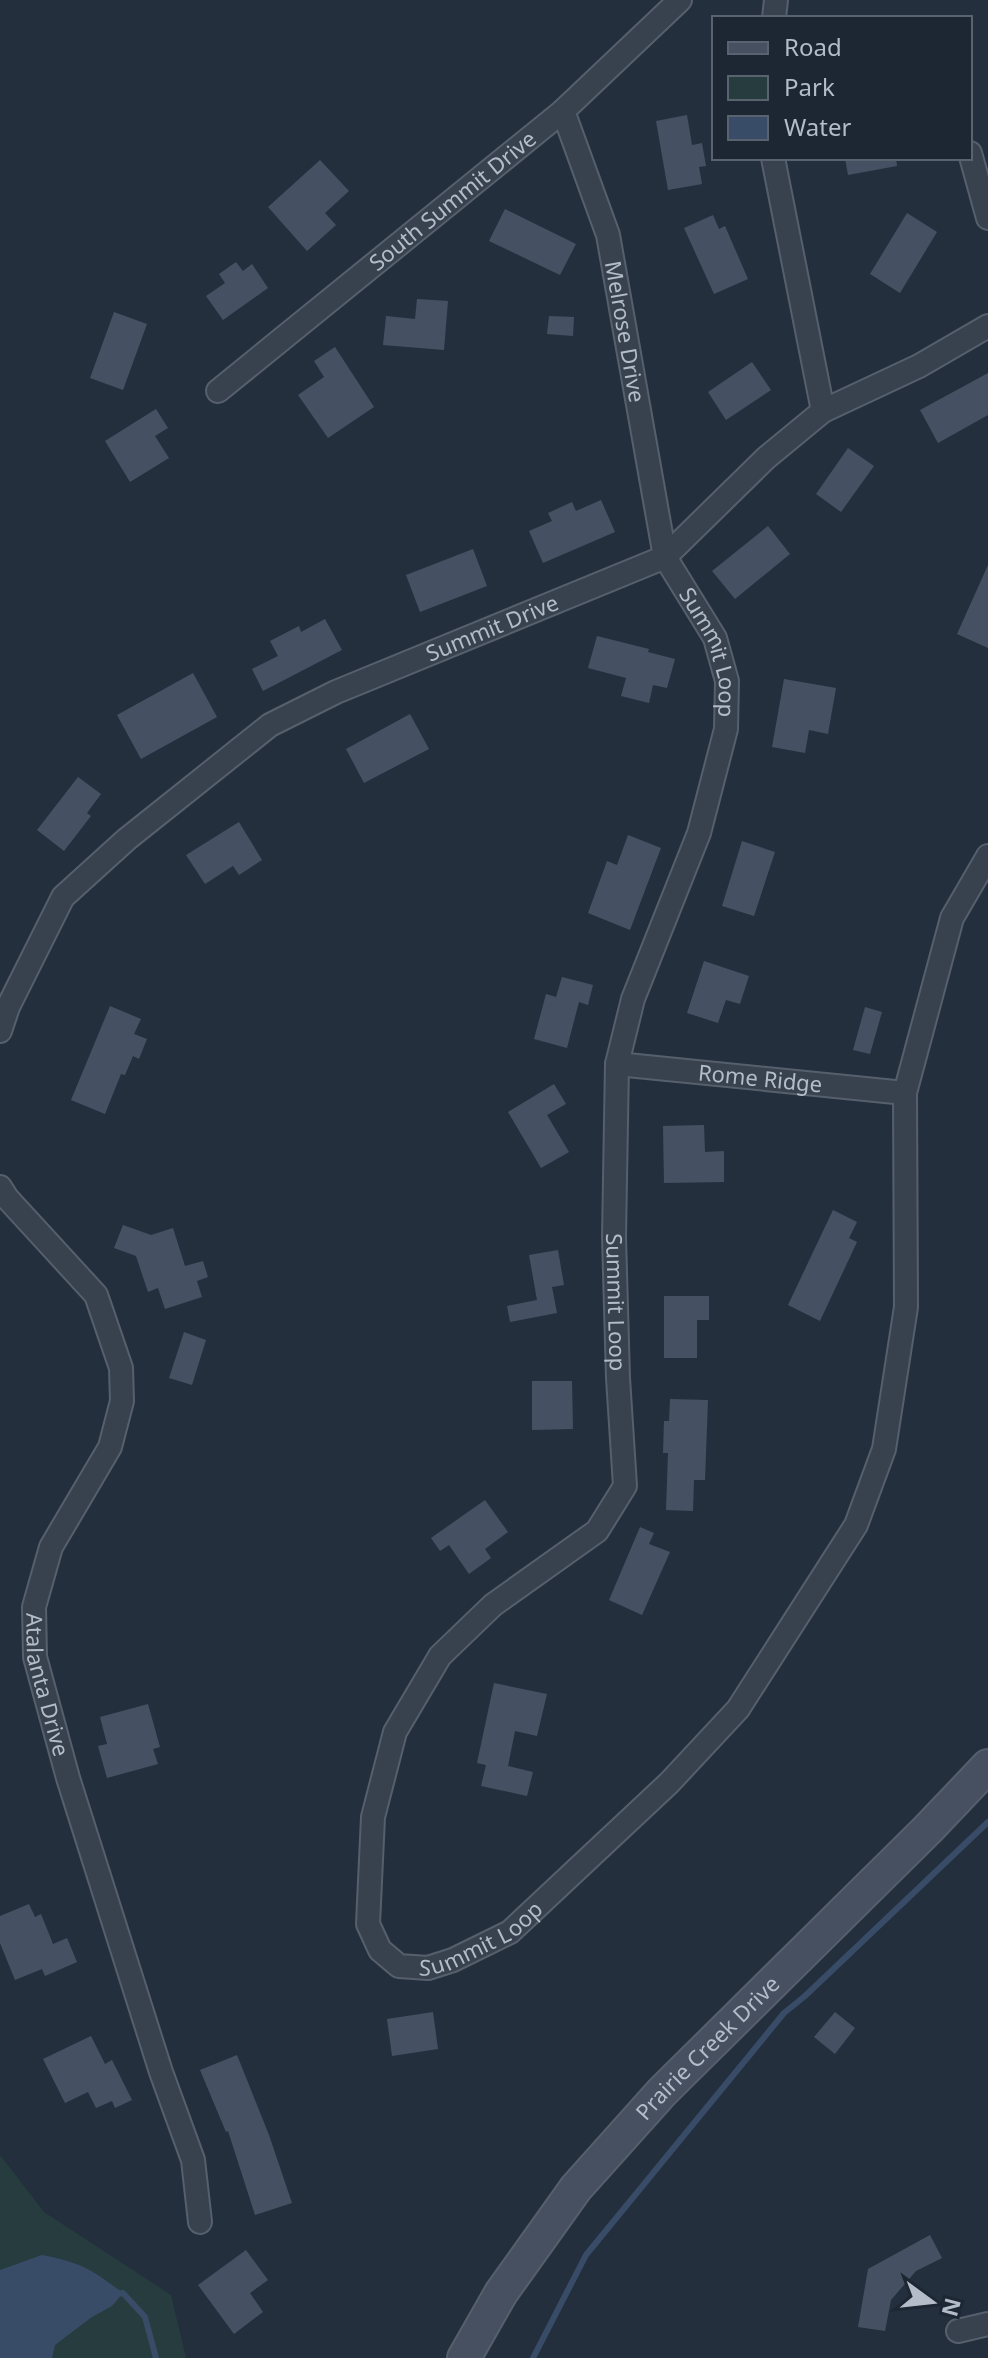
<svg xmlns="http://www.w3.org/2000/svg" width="988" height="2358" font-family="'Noto Sans',sans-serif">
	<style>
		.green { fill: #263c3f }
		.water { fill: #394c67 }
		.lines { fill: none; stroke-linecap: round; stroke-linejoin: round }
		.stream { stroke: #394c67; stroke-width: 6 }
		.building { fill: #455162 }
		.street-casing { stroke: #565f6c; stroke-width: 26 }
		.secondary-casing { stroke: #565f6c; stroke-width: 36 }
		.street { stroke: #38414e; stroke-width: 22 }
		.secondary { stroke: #465061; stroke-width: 32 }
		.labels { text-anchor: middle; stroke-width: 7; stroke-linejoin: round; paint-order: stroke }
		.street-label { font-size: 22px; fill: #b4bcc9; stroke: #1d2633 }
	</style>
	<rect width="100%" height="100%" fill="#242f3e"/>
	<path class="green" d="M0,2155L44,2212L171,2295L186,2358H0Z"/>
	<path class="water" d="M42,2255C82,2263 91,2269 123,2293L112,2306L92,2317L55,2345L52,2358H0V2270Z"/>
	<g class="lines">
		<path class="stream" d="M118,2294L123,2293L145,2317L156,2358
			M533,2358L586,2255L784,2013L805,1996L988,1822"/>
	</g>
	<path class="building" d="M687,115L692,145L702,143L706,166L699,167L702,184L668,190L656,121Z
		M845,158H896L897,166L848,175Z
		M320,160L349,191L325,213L336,225L307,251L268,207Z
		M505,209L576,244L560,275L489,241Z
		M907,213L937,232L900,293L870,274Z
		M713,215L719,229L725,226L748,279L714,294L684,228Z
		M236,262L243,271L252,264L268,288L223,320L206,296L225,283L219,274Z
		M417,299L448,301L444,350L383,345L386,316L415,319Z
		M114,312L147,324L123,390L90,378Z
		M549,316L574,317L573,336L547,334Z
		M335,347L374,407L328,438L298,395L324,377L314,361Z
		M752,362L771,390L726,420L708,392Z
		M988,373V415L938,443L920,410Z
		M156,409L168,428L155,436L169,458L130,482L105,441Z
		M848,448L874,466L841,512L816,494Z
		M601,500L615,532L543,563L529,531L552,521L548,513L572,502L576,511Z
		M768,526L790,554L735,599L712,571Z
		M473,549L487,586L420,612L406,575Z
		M988,565V648L957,634Z
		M325,619L342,650L263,691L252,669L278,656L270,641L299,626L301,632Z
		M597,636L649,649L648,652L675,659L667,688L653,685L649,703L621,696L626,678L588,668Z
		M193,673L217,717L141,759L117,715Z
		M784,679L836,688L828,734L809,730L805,753L772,747Z
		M410,714L429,749L364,783L346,749Z
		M78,777L101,794L87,813L91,816L64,851L37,830Z
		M239,822L262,860L239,875L233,866L205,884L186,855Z
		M628,835L661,848L630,930L588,913L607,861L617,865Z
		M742,841L775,852L754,916L722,906Z
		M704,961L749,976L740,1004L726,1000L718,1023L687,1013Z
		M562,977L593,985L588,1005L579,1002L567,1048L534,1039L546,994L556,997Z
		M110,1006L141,1019L134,1034L147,1039L139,1059L133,1056L125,1075L121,1074L105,1114L71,1100Z
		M865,1007L882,1012L870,1054L853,1050Z
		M554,1084L566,1104L547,1115L569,1152L541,1168L508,1112Z
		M704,1125L705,1152L724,1151V1182L664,1183L663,1126Z
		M833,1210L857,1222L849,1238L857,1242L820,1321L788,1305Z
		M123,1225L151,1235L173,1228L185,1266L203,1261L208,1277L197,1281L202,1297L165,1309L158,1288L148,1292L136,1256L114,1248Z
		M558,1250L564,1285L552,1287L557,1313L510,1322L507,1306L537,1300L529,1255Z
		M664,1296H709V1320H697V1358H664Z
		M184,1332L206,1340L192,1385L169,1378Z
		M532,1381H572L573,1429L532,1430Z
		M670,1399L708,1400L705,1480H694L693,1511L666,1510L668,1453H663L664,1421H669Z
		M485,1500L508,1532L485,1549L491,1558L469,1574L449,1545L440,1551L431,1538Z
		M640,1527L654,1533L649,1544L670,1552L642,1615L609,1600Z
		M494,1683L547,1694L537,1736L515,1731L508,1766L533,1772L527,1796L481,1786L486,1765L477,1763Z
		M148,1704L160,1747L153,1749L158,1764L107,1778L98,1746L107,1744L100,1717Z
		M29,1904L35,1917L41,1914L53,1944L67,1938L77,1962L45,1976L42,1969L15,1980L0,1943V1916Z
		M433,2012L438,2049L392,2056L387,2019Z
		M835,2012L855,2028L835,2054L814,2037Z
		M91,2036L105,2064L112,2060L132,2100L115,2108L112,2101L96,2108L88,2092L65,2103L43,2059Z
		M237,2055L269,2135L292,2203L255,2215L228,2131L226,2132L200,2070Z
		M930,2235L942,2258L916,2271L891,2300L885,2331L858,2327L868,2269Z
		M246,2250L268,2280L250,2293L263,2312L234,2334L198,2285Z"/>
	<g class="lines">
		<g class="street-casing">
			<g id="street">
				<path d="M774,18L776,0"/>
				<path id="s1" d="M563,111L608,235L665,557L715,638L727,681L726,729L699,833L633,999L617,1064L614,1237L618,1378L625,1486L597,1531L493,1605L440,1656L395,1732L373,1817L368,1924L380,1950L399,1966L428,1968L453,1960L510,1932L669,1783L738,1709L856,1525L884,1449L906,1307L905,1093L952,918L988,856"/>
				<path d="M970,153L988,218"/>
				<path id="s2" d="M218,391L563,111L680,0"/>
				<path d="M823,411L919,366L988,326"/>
				<path id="s3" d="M0,1031L8,1007L63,897L127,839L270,725L336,692L665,557L766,458L823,411L773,158"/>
				<path id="s4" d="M617,1064L905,1093"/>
				<path id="s5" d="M0,1187L7,1198L96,1295L121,1368L122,1401L110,1447L51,1547L34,1607L35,1657L68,1778L161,2072L193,2160L200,2222"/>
				<path d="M958,2331L988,2324"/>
			</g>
		</g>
		<g class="secondary-casing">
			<g id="secondary">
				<path id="s6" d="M464,2358L501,2293L576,2188L662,2092L928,1829L988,1766"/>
			</g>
		</g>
		<use href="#street" class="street"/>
		<use href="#secondary" class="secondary"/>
	</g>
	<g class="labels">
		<g class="street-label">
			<text dy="8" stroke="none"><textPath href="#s2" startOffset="302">South Summit Drive</textPath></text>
			<text dy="8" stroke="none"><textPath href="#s1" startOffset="230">Melrose Drive</textPath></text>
			<text dy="8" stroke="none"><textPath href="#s3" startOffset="660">Summit Drive</textPath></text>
			<text dy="8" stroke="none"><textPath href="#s1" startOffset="566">Summit Loop</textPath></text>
			<text dy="8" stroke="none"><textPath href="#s4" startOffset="144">Rome Ridge</textPath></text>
			<text dy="8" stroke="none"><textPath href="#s1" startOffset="1238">Summit Loop</textPath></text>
			<text dy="8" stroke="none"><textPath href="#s5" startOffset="560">Atalanta Drive</textPath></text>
			<text dy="8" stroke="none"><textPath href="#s1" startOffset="2102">Summit Loop</textPath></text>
			<text dy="8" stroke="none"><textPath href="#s6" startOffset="396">Prairie Creek Drive</textPath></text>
		</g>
	</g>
	<rect x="712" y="16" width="260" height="144" fill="#1d2633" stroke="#59626f" stroke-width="2"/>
	<rect x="728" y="42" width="40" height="12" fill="#465061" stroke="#59626f" stroke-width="2"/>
	<text x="784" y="56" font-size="24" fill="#b4bcc9">Road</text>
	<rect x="728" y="76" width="40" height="24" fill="#263c3f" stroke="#59626f" stroke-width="2"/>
	<text x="784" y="96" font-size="24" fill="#b4bcc9">Park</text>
	<rect x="728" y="116" width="40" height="24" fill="#394c67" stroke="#59626f" stroke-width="2"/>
	<text x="784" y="136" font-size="24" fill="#b4bcc9">Water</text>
	<g transform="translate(932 2302) rotate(105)" stroke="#1d2633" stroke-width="6" paint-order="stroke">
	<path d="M0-6L14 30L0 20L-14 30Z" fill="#b4bcc9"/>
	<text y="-12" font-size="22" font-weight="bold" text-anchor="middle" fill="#b4bcc9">N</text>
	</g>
</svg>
